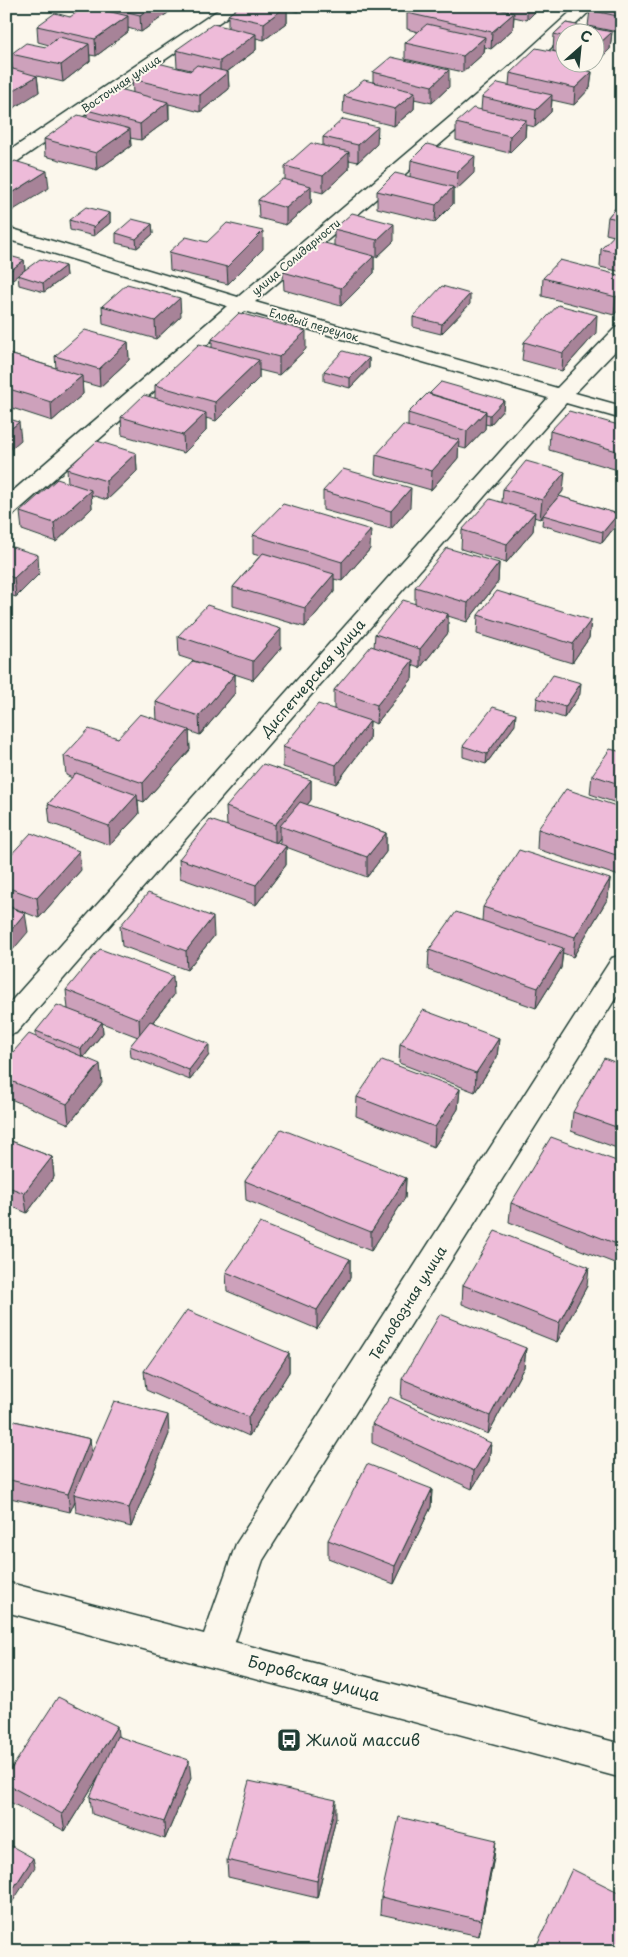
<svg xmlns="http://www.w3.org/2000/svg" width="628" height="1957" font-family="'Playpen Sans',sans-serif">
	<style>
		.lines { fill: none; stroke-linecap: round; stroke-linejoin: round }
		.minor-casing { stroke: #1f3d34; stroke-width: 3 }
		.tertiary-casing { stroke: #1f3d34; stroke-width: 3 }
		.minor { fill: #fbf7ec; fill-rule: evenodd }
		.tertiary { fill: #fbf7ec; fill-rule: evenodd }
		.wall { fill: #cda1bb; stroke: #1f3d34; fill-rule: evenodd }
		.shaded-wall { fill: #a78398; stroke: #1f3d34 }
		.building { fill: #eebbd9; stroke: #1f3d34 }
		.labels { text-anchor: middle; stroke-width: 4; stroke-linejoin: round; paint-order: stroke }
		.far-street-label { font-size: 11px; fill: #1f3d34; stroke: #fbf7ec }
		.street-label { font-size: 14px; fill: #1f3d34; stroke: #fbf7ec }
		.near-street-label { font-size: 16px; fill: #1f3d34; stroke: #fbf7ec }
		.near-poi-label { font-size: 16px; fill: #1f3d34; stroke: #fbf7ec; text-anchor: start }
	</style>
	<rect width="100%" height="100%" fill="#fbf7ec"/>
	<filter id="ink" filterUnits="userSpaceOnUse"><feTurbulence type="fractalNoise" baseFrequency=".02" numOctaves="2"/><feDisplacementMap in="SourceGraphic" scale="10" xChannelSelector="R" yChannelSelector="G"/><feConvolveMatrix kernelMatrix="1 2 1 2 8 2 1 2 1" color-interpolation-filters="sRGB"/></filter>
	<g filter="url(#ink)">
		<g class="lines">
			<g class="minor-casing">
				<path id="minor" d="M224,6H243L12,165L6,166V153Z
					M577,6H595L535,63L255,302L557,388L615,328L622,326V344L575,393L622,406V419L566,403L16,1033L6,1036V1007L548,398L245,311L14,514L6,516V497L227,306L6,239V227L238,297L523,55Z
					M622,955V988L263,1560L228,1662L216,1667L204,1662L198,1651L236,1544L612,958Z"/>
			</g>
			<g class="tertiary-casing">
				<path id="tertiary" d="M6,1582L622,1744V1778L6,1612Z"/>
			</g>
			<use href="#minor" class="minor"/>
			<use href="#tertiary" class="tertiary"/>
		</g>
		<path class="wall" d="M110,6H172V10L141,32L128,28V32L96,56L90,55V61L63,82L37,76L39,92L12,68L11,54L46,47L49,45L38,42L37,26L70,17L111,12Z
			M240,6H305L298,12L287,9V23L264,40L256,38V50L227,72H228L229,89L200,112L169,104V119L141,140L130,138L131,146L97,170L45,156L44,139L87,118V110L133,93L132,79L190,71L191,70L177,67L176,50L228,27V15Z
			M490,6H541L527,20L514,17L513,29L491,49L485,47L484,53L463,72L405,59V43L418,32L407,29V13L490,7Z
			M622,6V33L588,26L590,10Z
			M566,23L612,32L610,49L598,61L596,60V32H566V54L553,51L554,34Z
			M566,62H572V67L592,72L590,88L574,105L552,100L551,112L535,127L526,125L525,137L509,153L456,140V123L481,110L482,97L509,85L510,73Z
			M373,72L449,87L432,103L414,99V109L394,126L343,113L344,96L373,82Z
			M323,137L377,144L358,162L349,160V169L323,193L311,190V203L286,225L259,218L258,200L285,179V166L323,146Z
			M411,160L474,173L457,189L453,188V204L435,222L377,208V191L410,177Z
			M622,200V272L600,267L601,249L614,236L606,234L608,217Z
			M110,213V223L94,236L70,230L69,220Z
			M152,224L153,234L137,248L116,243V233Z
			M334,229L394,241L377,257H374V273L341,306L284,290L283,272L334,245Z
			M207,242L263,249L228,284L170,270L169,252Z
			M24,260L25,270L65,266L66,276L44,292L19,285L18,275Z
			M622,276V306L614,315L542,296L543,278Z
			M470,304L441,334L413,327V317Z
			M102,306L181,316L156,339L103,324Z
			M596,333L562,371L522,360L524,342Z
			M212,339L306,349L279,375L259,370V378L216,421L206,418V431L184,453L122,435L121,417L155,398V385L212,347Z
			M128,342L129,360L100,387L82,382L83,394L52,421L6,406V353L56,368L55,356Z
			M369,358V368L350,388L324,381V371Z
			M504,400L503,410L490,425L485,424V429L466,449L458,447V458L431,490L375,474L376,455L408,426V413Z
			M622,426V466L618,470L549,450L550,431Z
			M136,453L137,471L107,500L91,495L92,508L56,542L22,530L20,512L68,482L67,469Z
			M503,489L563,491L559,496L618,514L617,524L602,543L542,525L543,516L540,519L534,517L533,531L506,563L461,549L462,530L502,502Z
			M323,491L410,507L391,529L323,510Z
			M253,535L370,549L342,581L334,579V592L305,627L233,606V587L260,556L253,554Z
			M6,545L39,574L16,597L6,594Z
			M499,563L498,582L467,622L448,616V633L420,668L412,665V679L376,724L370,721L369,740L336,784L283,767V747L334,709V690L374,647L375,634L415,604V587Z
			M478,615L591,620L589,638L572,663L477,634Z
			M178,636L281,648L253,680L179,656Z
			M235,674V693L200,735L189,731L190,750L144,802L138,800L139,814L110,845L50,823L48,804L72,778L66,775L64,756L118,738L157,720L156,702Z
			M580,694L564,718L536,709L537,698Z
			M515,725L486,764L463,757V746Z
			M622,752V805L590,794L592,775Z
			M311,780V800L307,805L386,833V852L367,877L286,847V865L256,905L180,878L179,859L227,826L226,807ZM280,838V844L276,843Z
			M622,808V873L619,876L537,849L538,829Z
			M6,860L81,870L39,918L6,905Z
			M610,879L608,898L573,957L563,953L561,968L536,1008L428,970L429,950L482,921L483,907Z
			M120,926L214,936L187,970L122,946Z
			M66,990L174,995L153,1022L209,1055L190,1080L131,1057L130,1046L138,1037L102,1023L103,1033L84,1057L102,1083L69,1124L6,1097V1060L36,1037V1031L68,1009Z
			M499,1038L497,1057L475,1092L399,1063L400,1044Z
			M622,1065V1150L571,1131L573,1112Z
			M460,1089L458,1109L434,1147L356,1116L357,1097Z
			M6,1139L52,1157L54,1177L27,1213L6,1204Z
			M622,1163V1266L509,1222L511,1203Z
			M406,1178L405,1198L371,1251L246,1200L245,1181Z
			M350,1259V1278L317,1329L227,1291L226,1272Z
			M463,1285L587,1286L557,1342L462,1304Z
			M526,1348L524,1367L488,1434L401,1398L402,1379Z
			M289,1353V1372L249,1436L146,1390L144,1371Z
			M6,1419L90,1439L91,1453L169,1434L131,1527L76,1512L75,1501L70,1512L6,1497Z
			M372,1424L491,1443L489,1461L472,1489L372,1443Z
			M432,1489L431,1507L394,1584L328,1558V1540Z
			M118,1737L191,1778L165,1839L92,1814L90,1797L99,1776L65,1831L6,1800V1777Z
			M336,1817L317,1898L228,1877L227,1860Z
			M496,1840L494,1857L479,1936L380,1914L381,1897Z"/>
		<path class="shaded-wall" d="M153,6H172V10L141,32L140,15Z
			M287,6V23L264,40V23Z
			M298,6H305L298,12Z
			M527,6H541L527,20Z
			M514,13L513,29L491,49L492,32Z
			M128,16V32L96,56L95,39Z
			M612,32L610,49L598,61L599,44Z
			M256,34V50L220,77V61Z
			M485,37L484,53L463,72V56Z
			M89,44L90,61L63,82L61,65Z
			M566,62H572L571,72L563,65Z
			M449,70V87L432,103V86Z
			M228,72L229,89L200,112V95Z
			M592,72L590,88L574,105L575,88Z
			M37,76L39,92L6,113V95Z
			M415,92L414,109L394,126L395,109Z
			M552,95L551,112L535,127L536,110Z
			M168,102L169,119L141,140L140,124Z
			M526,120L525,137L509,153L510,136Z
			M378,127L377,144L358,162V145Z
			M130,129L131,146L97,170L96,153Z
			M349,152V169L323,193V176Z
			M475,156L474,173L457,189L458,172Z
			M47,171L49,188L7,214L6,197Z
			M311,186V203L286,225V208Z
			M453,187V204L435,222L436,205Z
			M110,213V223L94,236L93,227Z
			M152,224L153,234L137,248L136,239Z
			M394,224V241L377,257V240Z
			M263,231V249L228,284L227,267Z
			M374,256V273L341,306V288Z
			M24,260L25,270L6,284V274Z
			M65,266L66,276L44,292L43,283Z
			M622,290V306L614,315L616,297Z
			M470,294V304L441,334L442,324Z
			M180,298L181,316L156,339L155,321Z
			M597,315L596,333L562,371L563,353Z
			M306,331V349L279,375V357Z
			M128,342L129,360L100,387L99,369Z
			M369,358V368L350,388V378Z
			M259,360V378L216,421L215,402Z
			M82,376L83,394L52,421L51,402Z
			M504,400L503,410L490,425V415Z
			M486,411L485,429L466,449L467,431Z
			M206,413V431L184,453L183,435Z
			M19,422L21,440L6,453V433Z
			M459,440L458,458L431,490L432,471Z
			M622,449V466L618,470L620,452Z
			M136,453L137,471L107,500L106,481Z
			M565,472L563,491L540,519L542,500Z
			M411,488L410,507L391,529V511Z
			M91,490L92,508L56,542L54,523Z
			M535,512L533,531L506,563L507,544Z
			M618,514L617,524L602,543L603,532Z
			M371,530L370,549L342,581V562Z
			M38,555L39,574L16,597L14,578Z
			M499,563L498,582L467,622L468,603Z
			M334,574V592L305,627V608Z
			M448,614V633L420,668V649Z
			M591,620L589,638L572,663L573,644Z
			M281,629V648L253,680V661Z
			M413,660L412,679L376,724L377,705Z
			M235,674V693L200,735L199,716Z
			M581,683L580,694L564,718L565,707Z
			M516,714L515,725L486,764L487,754Z
			M370,721L369,740L336,784V765Z
			M189,730L190,750L144,802L143,783Z
			M311,780V800L288,828L280,826V838L275,844V825Z
			M137,795L139,814L110,845L109,826Z
			M386,833V852L367,877V857Z
			M286,846V865L256,905V885Z
			M79,851L81,870L39,918L37,898Z
			M622,857V873L619,876Z
			M610,879L608,898L573,957L575,937Z
			M25,913L28,932L6,958V936Z
			M213,917L214,936L187,970L186,951Z
			M563,948L561,968L536,1008L538,988Z
			M173,976L174,995L140,1038L139,1019Z
			M102,1022L103,1033L82,1059L81,1049Z
			M499,1038L497,1057L475,1092L476,1073Z
			M209,1044V1055L190,1080L189,1070Z
			M100,1064L102,1083L69,1124L67,1104Z
			M460,1089L458,1109L434,1147L435,1127Z
			M52,1157L54,1177L27,1213L24,1193Z
			M406,1178L405,1198L371,1251V1232Z
			M350,1259V1278L317,1329V1310Z
			M589,1267L587,1286L557,1342L559,1323Z
			M526,1348L524,1367L488,1434L490,1416Z
			M289,1353V1372L249,1436L248,1417Z
			M168,1415L169,1434L131,1527L129,1508Z
			M90,1439L92,1457L74,1494L75,1501L70,1512L68,1494Z
			M491,1443L489,1461L472,1489L474,1471Z
			M432,1489L431,1507L394,1584L395,1566Z
			M117,1726L119,1744L65,1831L62,1814Z
			M189,1760L191,1778L165,1839L164,1822Z
			M336,1800V1817L317,1898V1881Z
			M496,1840L494,1857L479,1936L481,1920Z
			M33,1858L35,1867L6,1912V1900Z"/>
		<path class="building" d="M86,6L128,16L95,39L37,26L55,13L70,17Z
			M121,6H153L140,15L116,9Z
			M240,6H287L264,23L228,15Z
			M415,6H434L449,10L453,6H486L514,13L492,32L407,13Z
			M594,6H622V17L590,10Z
			M566,23L612,32L599,44L596,43V32H566V37L554,34Z
			M213,24L256,34L220,61L176,50Z
			M427,24L485,37L463,56L405,43Z
			M59,37L89,44L61,65L11,54L26,43L46,47Z
			M536,48L566,54V62L563,65L592,72L575,88L510,73Z
			M391,57L449,70L432,86L373,72Z
			M154,62L190,71L197,65L228,72L200,95L132,79Z
			M6,67L37,76L6,95Z
			M364,80L415,92L395,109L344,96Z
			M498,83L552,95L536,110L482,97Z
			M116,88L168,102L140,124L87,110Z
			M473,108L526,120L510,136L456,123Z
			M78,115L130,129L96,153L44,139Z
			M343,119L378,127L358,145L323,137Z
			M311,143L349,152L323,176L285,166Z
			M427,144L475,156L458,172L411,160Z
			M15,161L47,171L6,197V166Z
			M395,173L453,187L436,205L377,191Z
			M283,179L311,186L286,208L258,200Z
			M622,200V220L608,217Z
			M86,207L110,213L93,227L69,220Z
			M352,213L394,224L377,240L334,229Z
			M132,219L152,224L136,239L116,233Z
			M227,223L263,231L227,267L169,252L186,237L207,242Z
			M619,230H622V254L601,249Z
			M317,241L374,256L341,288L283,272Z
			M6,255L24,260L6,274Z
			M40,259L65,266L43,283L18,275Z
			M560,260L622,276V290L616,297L543,278Z
			M127,284L180,298L155,321L102,306Z
			M442,286L470,294L442,324L413,317Z
			M558,305L597,315L563,353L524,342Z
			M239,313L306,331L279,357L212,339Z
			M85,330L128,342L99,369L55,356Z
			M199,344L259,360L215,402L155,385Z
			M343,351L369,358L350,378L324,371Z
			M6,353L82,376L51,402L6,388Z
			M441,382L504,400L490,415L486,414V411L429,394Z
			M428,393L486,411L467,431L408,413Z
			M144,395L206,413L183,435L121,417Z
			M569,411L622,426V449L620,452L550,431Z
			M6,418L19,422L6,433Z
			M403,425L459,440L432,471L376,455Z
			M97,441L136,453L106,481L67,469Z
			M526,461L565,472L542,500L503,489Z
			M343,469L411,488L391,511L323,491Z
			M57,479L91,490L54,523L20,512Z
			M559,496L618,514L603,532L543,515Z
			M490,499L535,512L507,544L462,530Z
			M283,504L371,530L342,562L253,535Z
			M6,545L38,555L14,578L6,575Z
			M447,548L499,563L468,603L415,587Z
			M263,553L334,574L305,608L233,587Z
			M497,591L591,620L573,644L478,615Z
			M403,600L448,614L420,649L375,634Z
			M207,605L281,629L253,661L178,636Z
			M371,646L413,660L377,705L334,690Z
			M193,661L235,674L199,716L156,702Z
			M553,675L581,683L565,707L537,698Z
			M318,704L370,721L336,765L283,747Z
			M493,707L516,714L487,754L463,746Z
			M140,714L189,730L143,783L64,756L89,729L118,738Z
			M610,749L622,752V785L592,775Z
			M263,764L311,780L275,825L226,807Z
			M76,773L137,795L109,826L48,804Z
			M566,789L622,808V857L538,829Z
			M300,802L386,833L367,857L280,826Z
			M210,820L286,846L256,885L179,859Z
			M31,833L79,851L37,898L6,887V860Z
			M519,850L610,879L575,937L483,907Z
			M148,893L213,917L186,951L120,926Z
			M6,906L25,913L6,936Z
			M456,912L563,948L538,988L429,950Z
			M100,949L173,976L139,1019L66,990Z
			M57,1005L102,1022L81,1049L36,1031Z
			M423,1010L499,1038L476,1073L400,1044Z
			M150,1021L209,1044L189,1070L130,1046Z
			M29,1034L100,1064L67,1104L6,1079V1060Z
			M604,1058L622,1065V1129L573,1112Z
			M382,1060L460,1089L435,1127L357,1097Z
			M281,1129L406,1178L371,1232L245,1181Z
			M551,1137L622,1163V1246L511,1203Z
			M6,1139L52,1157L24,1193L6,1186Z
			M260,1223L350,1259L317,1310L226,1272Z
			M495,1231L589,1267L559,1323L463,1285Z
			M187,1310L289,1353L248,1417L144,1371Z
			M440,1314L526,1348L490,1416L402,1379Z
			M390,1397L491,1443L474,1471L372,1424Z
			M114,1401L168,1415L129,1508L74,1494Z
			M6,1419L90,1439L68,1494L6,1479Z
			M367,1464L432,1489L395,1566L328,1540Z
			M58,1697L117,1726L62,1814L6,1784V1777Z
			M117,1736L189,1760L164,1822L90,1797Z
			M249,1781L336,1800L317,1881L227,1860Z
			M399,1817L496,1840L481,1920L381,1897Z
			M6,1843L33,1858L6,1900Z
			M572,1869L622,1894V1951H534Z"/>
	</g>
	<defs>
		<g id="bus-square" transform="scale(1.25)"><rect x="-9" y="-9" width="18" height="18" rx="4" fill="#1f3d34" stroke="#fbf7ec"/><path d="M-5-6H5V4H4V6H2V4H-2V6H-4V4H-5ZM-3.5-4V0h7V-4ZM-3.5 1.2v1.5H-2V1.2ZM2 1.2v1.5H3.5V1.2Z" fill="#fff"/></g>
	</defs>
	<g fill-rule="evenodd">
		<use href="#bus-square" x="289" y="1740"/>
	</g>
	<g class="labels">
		<g class="far-street-label">
			<text transform="translate(121 84) rotate(-34)" y="4">Восточная улица</text>
			<text transform="translate(296 257) rotate(-40)" y="4">улица Солидарности</text>
			<text transform="translate(314 325) rotate(16)" y="4">Еловый переулок</text>
		</g>
		<g class="street-label">
			<text transform="translate(313 678) rotate(-49)" y="5">Диспетчерская улица</text>
			<text transform="translate(408 1303) rotate(-58)" y="5">Тепловозная улица</text>
		</g>
		<g class="near-street-label">
			<text transform="translate(314 1678) rotate(15)" y="6">Боровская улица</text>
		</g>
		<g class="near-poi-label">
			<text x="306" y="1746">Жилой массив</text>
		</g>
	</g>
	<rect width="628" height="1957" fill="none" stroke="#fbf7ec" stroke-width="25"/>
	<rect x="12" y="12" width="603" height="1932" fill="none" stroke="#1f3d34" stroke-width="2" filter="url(#ink)"/>
	<g transform="translate(580 48) rotate(27)"><circle r="24" fill="#fbf7ec" stroke="#a3ada2"/>
	<path d="M0-4L9 19L0 12L-9 19Z" fill="#1f3d34"/>
	<text y="-8" font-size="14" font-weight="bold" text-anchor="middle" fill="#1f3d34">С</text>
	</g>
</svg>
